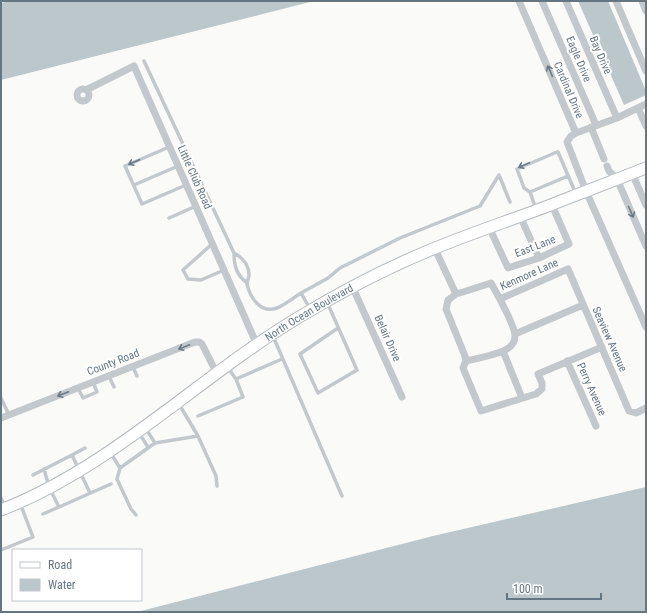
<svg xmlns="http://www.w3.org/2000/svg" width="647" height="613" font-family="'Roboto Condensed',sans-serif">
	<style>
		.water { fill: #bbc7cb }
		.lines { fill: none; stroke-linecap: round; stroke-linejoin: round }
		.secondary-casing { stroke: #b3babf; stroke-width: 13 }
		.service { stroke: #c3c8cc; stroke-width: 3.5 }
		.minor { stroke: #c3c8cc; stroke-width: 7 }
		.secondary { stroke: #fff; stroke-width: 11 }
		.oneway { stroke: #6a7a87 }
		.labels { text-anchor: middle; stroke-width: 4; stroke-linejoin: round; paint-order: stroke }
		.street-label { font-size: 11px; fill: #657683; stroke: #fff }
	</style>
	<rect width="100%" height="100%" fill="#fafaf8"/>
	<path class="water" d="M9,1H314L1,80V3Z
		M578,1H608L646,91V95L624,105Z
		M646,487V612H137L433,536Z"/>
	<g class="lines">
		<g class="secondary-casing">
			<g id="secondary">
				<path id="s1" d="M1,510C114,466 198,377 301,316C349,287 400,261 453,241C486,228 520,217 553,204C584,192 615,180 646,168"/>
			</g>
		</g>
		<path class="service" d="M144,61L234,253C243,258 249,265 249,275C249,278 247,281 247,284C250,298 261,314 277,308C285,305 293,298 301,293L310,309
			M169,147L125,166L142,204L186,185
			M134,185L178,166
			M530,192L568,176
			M536,209L530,192L524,188L517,169L557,152H558L576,194
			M169,218L196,206
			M212,244L183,270L188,279L201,280L224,270
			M234,253C234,267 237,275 247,283
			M301,293L328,278L340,268L400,238L480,206L499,175L510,202
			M327,302L357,370L318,393L300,354L338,328
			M273,336L342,496
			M133,367L137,376
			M109,376L114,387
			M236,379L282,359
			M78,388L83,398L97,392L93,382
			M1,398L9,415
			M179,404L198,436
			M198,416L243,397L236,379L228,368
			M146,429L155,443
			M139,433L148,447
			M85,448L72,455L90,493
			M110,452L120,468L155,443L198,436L216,476L217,486
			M120,468L117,479L131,509L136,515
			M33,475L72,455
			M1,498L5,507
			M59,507L111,484
			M43,514L59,507L49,487L44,469
			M1,550L33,537L20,503"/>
		<path class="minor" d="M519,1L576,133
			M542,1L596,125
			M566,1L617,118
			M616,1L646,71
			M642,1L646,11
			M77 95a6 6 0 1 1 12 0a6 6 0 1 1-12 0Z
			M86,90L134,66L257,345
			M646,104L617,118L576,133L571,136L567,142L586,191L646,327
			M638,108L646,126
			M591,127L604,159
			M607,166L609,171L617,179L646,246
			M632,173L646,205
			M520,216L539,258
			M489,227L508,268L539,258L569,244L552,205
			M435,249L456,294
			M353,288L402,397
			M500,299L568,269L629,411L636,413L646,408
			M515,334L583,305
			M503,351L522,398
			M466,361C478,358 497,355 507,349C512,346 515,342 515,336C515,325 497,294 491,283L463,292L456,294L448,300L446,309L465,356L466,361L463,368L481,411L536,394L542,389V383L538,374L602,347
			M567,361L596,426
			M1,418L195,342H199L202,344L217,374"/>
		<use href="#secondary" class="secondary"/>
	</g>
	<defs><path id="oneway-shaft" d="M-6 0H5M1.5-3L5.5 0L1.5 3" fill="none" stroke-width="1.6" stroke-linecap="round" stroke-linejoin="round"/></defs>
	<g class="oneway">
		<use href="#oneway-shaft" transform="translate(550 71) rotate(-114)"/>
		<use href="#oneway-shaft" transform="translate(134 162) rotate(157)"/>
		<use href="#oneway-shaft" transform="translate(524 165) rotate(157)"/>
		<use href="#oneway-shaft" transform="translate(631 212) rotate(66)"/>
		<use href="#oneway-shaft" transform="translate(184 347) rotate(158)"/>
		<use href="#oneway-shaft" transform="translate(63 394) rotate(159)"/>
	</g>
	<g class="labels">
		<g class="street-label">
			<text transform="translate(601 55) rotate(67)" y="4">Bay Drive</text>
			<text transform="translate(579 59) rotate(67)" y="4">Eagle Drive</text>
			<text transform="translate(569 90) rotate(67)" y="4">Cardinal Drive</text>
			<text transform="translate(195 177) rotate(66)" y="4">Little Club Road</text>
			<text transform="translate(535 246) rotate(-21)" y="4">East Lane</text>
			<text transform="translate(529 274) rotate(-24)" y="4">Kenmore Lane</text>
			<text dy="4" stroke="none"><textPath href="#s1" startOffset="367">North Ocean Boulevard</textPath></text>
			<text transform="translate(388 338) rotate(66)" y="4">Belair Drive</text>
			<text transform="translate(610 339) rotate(66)" y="4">Seaview Avenue</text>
			<text transform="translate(113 362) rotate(-21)" y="4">County Road</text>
			<text transform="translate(592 389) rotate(66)" y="4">Perry Avenue</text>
		</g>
	</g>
	<rect width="647" height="613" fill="none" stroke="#657683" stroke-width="4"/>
	<rect x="12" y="549" width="130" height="52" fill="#ffffff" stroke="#c1c8cd"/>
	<rect x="20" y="562" width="20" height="6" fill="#ffffff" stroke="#c1c8cd"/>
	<text x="48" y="569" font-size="12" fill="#657683">Road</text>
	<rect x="20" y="579" width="20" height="12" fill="#bbc7cb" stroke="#c1c8cd"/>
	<text x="48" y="589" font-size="12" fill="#657683">Water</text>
	<path d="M507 593v6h94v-6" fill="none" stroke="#657683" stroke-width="2"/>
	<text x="513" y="593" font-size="12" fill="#657683" stroke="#ffffff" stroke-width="3" paint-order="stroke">100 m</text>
</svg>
